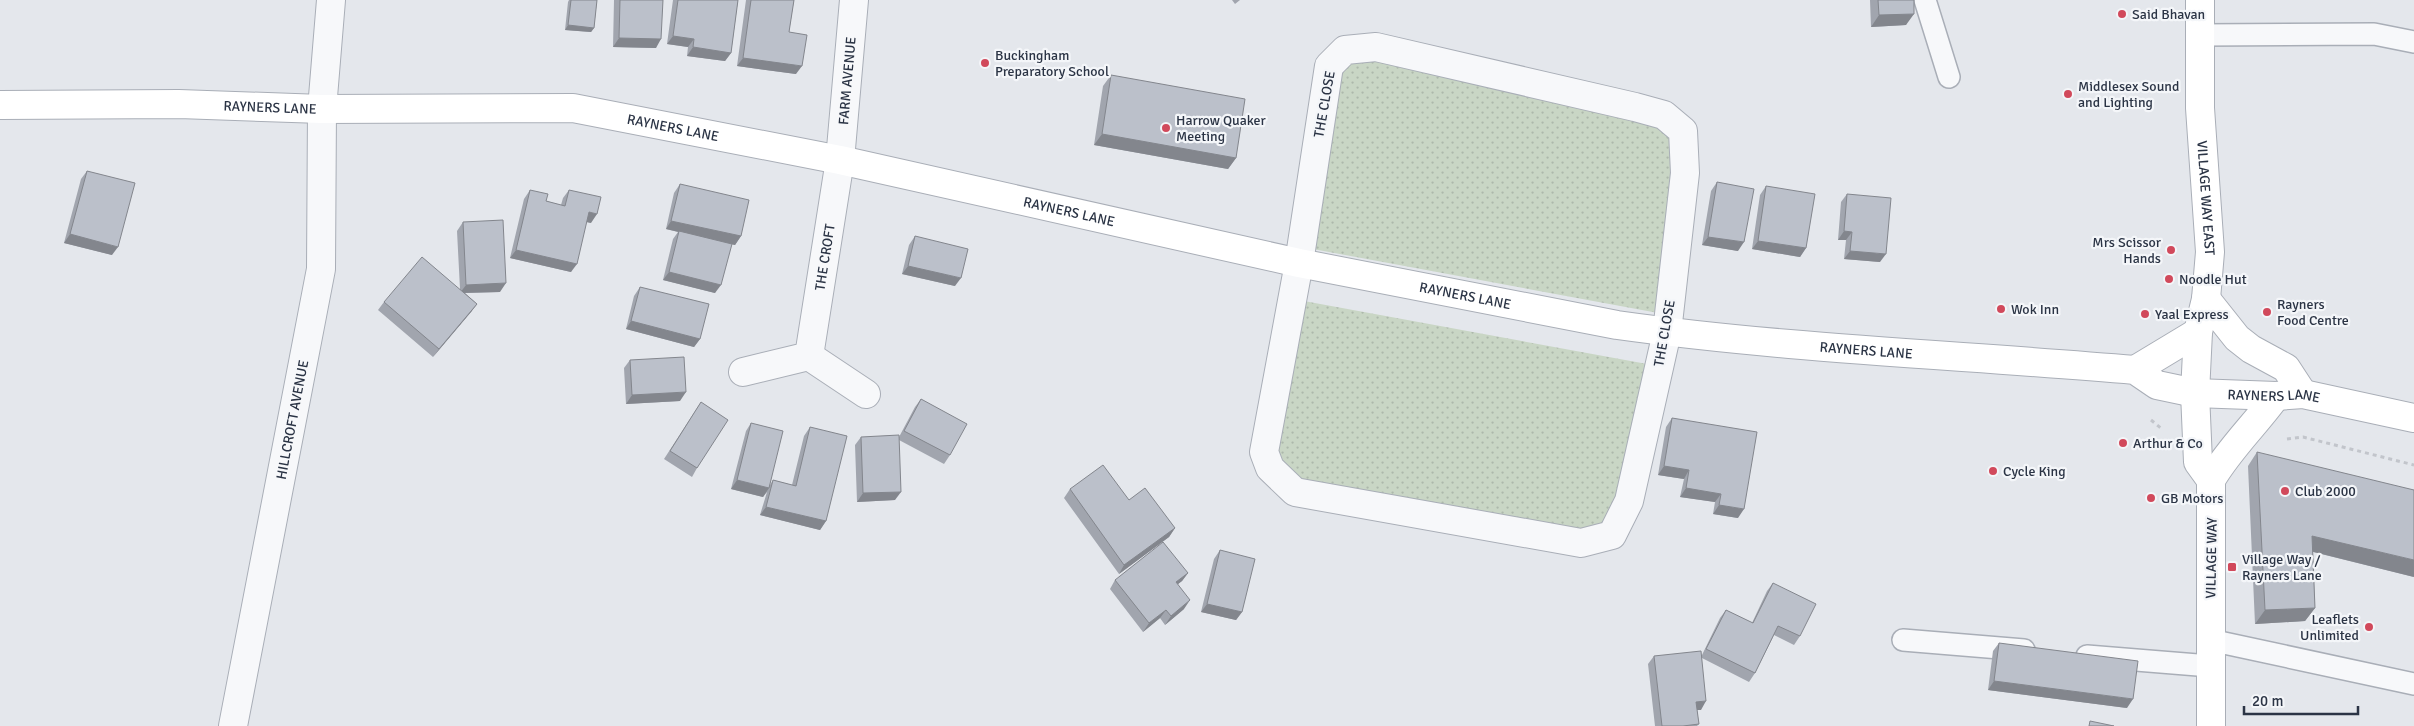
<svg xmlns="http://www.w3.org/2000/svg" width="2414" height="726" font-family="Signika,sans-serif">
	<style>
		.grass { fill: url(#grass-dots) }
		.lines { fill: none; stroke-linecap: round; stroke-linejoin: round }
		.lane-casing { stroke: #a9aeb7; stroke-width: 24 }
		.street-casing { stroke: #a9aeb7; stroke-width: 30 }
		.secondary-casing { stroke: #a9aeb7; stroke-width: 30 }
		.path { stroke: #c2c5cb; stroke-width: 3; stroke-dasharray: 4 4; stroke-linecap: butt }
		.lane { stroke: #f7f8fa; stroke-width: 21 }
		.street { stroke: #f7f8fa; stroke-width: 28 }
		.secondary { stroke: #fff; stroke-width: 28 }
		.wall { fill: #a1a5ae }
		.shaded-wall { fill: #83868d }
		.building { fill: #bbc0ca; stroke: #83868d }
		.poi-dot { fill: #d1495b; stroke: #f4f6f9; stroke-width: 2 }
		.labels { text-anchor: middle; stroke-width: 4.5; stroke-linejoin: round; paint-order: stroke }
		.poi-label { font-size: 14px; fill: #2b3445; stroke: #f4f6f9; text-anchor: start }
		.street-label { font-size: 14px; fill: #2b3445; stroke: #f4f6f9 }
	</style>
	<defs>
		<pattern id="grass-dots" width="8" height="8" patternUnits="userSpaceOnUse" patternTransform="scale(1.25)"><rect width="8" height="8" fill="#c9d6c5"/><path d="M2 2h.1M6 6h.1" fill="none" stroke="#adb8ab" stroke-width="1.8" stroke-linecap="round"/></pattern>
	</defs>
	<rect width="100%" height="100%" fill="#e4e7ec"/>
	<path class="grass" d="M1345,50L1683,131L1669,315L1302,247Z
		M1293,299L1658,366L1612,535L1295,492L1270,468Z"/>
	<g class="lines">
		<g class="lane-casing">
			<path id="lane" d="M1925,0L1949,77
				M2201,35L2374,34L2414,42
				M1903,640L2024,650
				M2210,640L2414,684
				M2087,656L2210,666"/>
		</g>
		<g class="street-casing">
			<g id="street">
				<path d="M1376,47L1635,107L1664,115L1683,131L1685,173L1667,332L1629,501L1612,535L1581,543L1295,492L1270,468L1264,452L1299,263L1329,66L1345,50Z"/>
				<path d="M809,356L866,394"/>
				<path id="s1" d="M743,372L809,356L840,160L854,0"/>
				<path id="s2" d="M233,726L321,269L322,109L331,0"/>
			</g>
		</g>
		<g class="secondary-casing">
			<g id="secondary">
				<path id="s3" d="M2200,0V108L2210,252L2206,299L2198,332L2195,393L2198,462L2211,480V726"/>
				<path id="s4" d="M0,105L179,104L322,109L573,108L840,160L1299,263L1617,325C1789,349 1962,355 2135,370L2157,385L2195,393L2276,396L2303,394L2414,418"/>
				<path d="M2206,299L2237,338L2251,349L2286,368L2303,394"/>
				<path d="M2135,370L2198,332"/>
				<path d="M2211,480C2229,449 2255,425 2276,396"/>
			</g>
		</g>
		<path class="path" d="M2151,420L2162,429
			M2287,439L2303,437L2414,465"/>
		<use href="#lane" class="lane"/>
		<use href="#street" class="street"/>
		<use href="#secondary" class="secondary"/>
	</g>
	<path class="wall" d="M569,0H597L594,28L591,32L565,30L568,2Z
		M614,0H663L656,48L613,47Z
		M673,0H738L731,53L725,61L687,56L688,47L667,44Z
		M746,0H794L789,32L796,74L737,66Z
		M1232,0H1240L1235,4Z
		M1870,0H1914L1906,25L1871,27Z
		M1111,75L1236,158L1228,169L1094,145L1103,86Z
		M87,171L112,255L64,243L81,179Z
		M1717,182L1738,251L1702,245L1711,191Z
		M680,184L741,236L735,245L731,244L715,293L663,280L673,239L678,232L666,229L674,193Z
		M1766,186L1806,248L1800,257L1752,249L1760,195Z
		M530,190L546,201L561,205L563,198L569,190L591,223L586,222L571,272L510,258L524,199Z
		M1847,194L1880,262L1844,259L1846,240H1838L1841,202Z
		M463,222L500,292L465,293L477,304L471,312L433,357L378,310L384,302L460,289L457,231Z
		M915,236L955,286L902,274L909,245Z
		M640,287L700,339L694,347L626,329L634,296Z
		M630,360L680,401L626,404L624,368Z
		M921,399L950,455L944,464L899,440L895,500L857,502L855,445L861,437H899L915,407Z
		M701,402L697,468L692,477L664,459Z
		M1672,418L1738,518L1713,514L1715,502L1680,497L1684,479L1658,475L1666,427Z
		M751,423L770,485L773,480L792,485L804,436L810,427L826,521L820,530L760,515L767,492L763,497L731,489L746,431Z
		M2257,452L2414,577L2313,552L2315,608L2305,621L2255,624L2248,466Z
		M1070,489L1129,500L1175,528L1169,537L1119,574L1064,498Z
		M1220,550L1242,612L1236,620L1201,612L1214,559Z
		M1188,573L1182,581L1178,584L1184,609L1165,625L1160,618L1143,632L1110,589L1115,580Z
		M1773,583L1800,636L1794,645L1774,635L1755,673L1749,682L1702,658L1701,710H1697L1699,724L1697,726H1655L1648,664L1654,656L1702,655L1720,618L1726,610L1752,623L1767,591Z
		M1999,643L2127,708L1988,690L1993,651Z"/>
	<path class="shaded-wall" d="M1914,14L1906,25L1871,27L1879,15Z
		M568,25L594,28L591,32L565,30Z
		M673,36L694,39L688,47L667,44Z
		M619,38L661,39L656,48L613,47Z
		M693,47L731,53L725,61L687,56Z
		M743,58L802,66L796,74L737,66Z
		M1102,134L1236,158L1228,169L1094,145Z
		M589,212L597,214L591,223L583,221Z
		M671,221L741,236L735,245L666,229Z
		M1844,231L1852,232L1846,240H1838Z
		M70,234L118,247L112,255L64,243Z
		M1708,237L1744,242L1738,251L1702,245Z
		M1758,241L1806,248L1800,257L1752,249Z
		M516,250L577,264L571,272L510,258Z
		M1850,251L1886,254L1880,262L1844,259Z
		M908,266L961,278L955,286L902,274Z
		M669,272L721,285L715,293L663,280Z
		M506,283L500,292L460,293L466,285Z
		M477,304L471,312L433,357L439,349Z
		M631,321L700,339L694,347L626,329Z
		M686,392L680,401L626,404L632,395Z
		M1664,466L1689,470L1684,479L1658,475Z
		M737,480L769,488L763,497L731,489Z
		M1686,488L1721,494L1715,502L1680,497Z
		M901,492L895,500L857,502L863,493Z
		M1719,505L1744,509L1738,518L1713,514Z
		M766,507L826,521L820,530L760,515Z
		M1175,528L1169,537L1119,574L1124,565Z
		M2312,536L2414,560V577L2302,549Z
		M1188,573L1182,581L1170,590L1176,582Z
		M1190,600L1184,609L1165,625L1171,616Z
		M1207,604L1242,612L1236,620L1201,612Z
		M2315,608L2305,621L2255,624L2265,610Z
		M1166,610L1160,618L1143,632L1149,623Z
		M1994,681L2133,699L2127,708L1988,690Z
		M1706,701L1701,710H1690L1696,702Z"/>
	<path class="building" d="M571,0H597L594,28L568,25Z
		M620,0H663L661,39L619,38Z
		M678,0H738L731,53L693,47L694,39L673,36Z
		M751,0H794L789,32L807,35L802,66L743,58Z
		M1878,0H1914V14L1879,15Z
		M1111,75L1245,99L1236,158L1102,134Z
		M87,171L135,183L118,247L70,234Z
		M1717,182L1754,189L1744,242L1708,237Z
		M680,184L749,200L741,236L671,221Z
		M1766,186L1815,194L1806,248L1758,241Z
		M530,190L548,194L546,201L565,206L569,190L601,197L597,214L589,212L577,264L516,250Z
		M1847,194L1891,198L1886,254L1850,251L1852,232L1844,231Z
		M503,220L506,283L466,285L463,222Z
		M679,231L732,244L721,285L669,272Z
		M915,236L968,249L961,278L908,266Z
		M422,257L477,304L439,349L384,302Z
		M640,287L709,304L700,339L631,321Z
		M684,357L686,392L632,395L630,360Z
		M921,399L967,424L950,455L904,431Z
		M701,402L728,420L697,468L670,451Z
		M1672,418L1757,432L1744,509L1719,505L1721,494L1686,488L1689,470L1664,466Z
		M751,423L783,431L769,488L737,480Z
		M810,427L847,436L826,521L766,507L773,480L796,486Z
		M899,435L901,492L863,493L861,437Z
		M2257,452L2414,490V560L2312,536L2315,608L2265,610Z
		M1103,465L1129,500L1145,488L1175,528L1124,565L1070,489Z
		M1163,542L1188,573L1176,582L1190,600L1171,616L1166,610L1149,623L1115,580Z
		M1220,550L1255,559L1242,612L1207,604Z
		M1773,583L1816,604L1800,636L1778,626L1755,673L1706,649L1726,610L1753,623Z
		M1999,643L2138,661L2133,699L1994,681Z
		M1701,651L1706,701L1696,702L1699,724L1683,726H1662L1654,656Z
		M2090,721L2114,726H2089Z"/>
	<g class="poi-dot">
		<circle cx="2122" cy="14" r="5"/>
		<circle cx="985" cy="63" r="5"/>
		<circle cx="2068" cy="94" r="5"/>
		<circle cx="1166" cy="128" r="5"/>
		<circle cx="2171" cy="250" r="5"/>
		<circle cx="2169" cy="279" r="5"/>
		<circle cx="2001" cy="309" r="5"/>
		<circle cx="2267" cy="312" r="5"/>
		<circle cx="2145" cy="314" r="5"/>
		<circle cx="2123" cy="443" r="5"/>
		<circle cx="1993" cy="471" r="5"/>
		<circle cx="2285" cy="491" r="5"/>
		<circle cx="2151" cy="498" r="5"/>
		<rect x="2227" y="562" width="10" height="10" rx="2.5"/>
		<circle cx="2369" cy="627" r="5"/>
	</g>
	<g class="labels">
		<g class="poi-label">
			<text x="2132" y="19">Said Bhavan</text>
			<text x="995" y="60">Buckingham<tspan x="995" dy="16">Preparatory School</tspan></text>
			<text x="2078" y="91">Middlesex Sound<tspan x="2078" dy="16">and Lighting</tspan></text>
			<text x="1176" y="125">Harrow Quaker<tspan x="1176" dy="16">Meeting</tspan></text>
			<text x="2161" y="247" text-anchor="end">Mrs Scissor<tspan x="2161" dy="16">Hands</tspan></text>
			<text x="2179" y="284">Noodle Hut</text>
			<text x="2277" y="309">Rayners<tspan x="2277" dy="16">Food Centre</tspan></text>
			<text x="2011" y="314">Wok Inn</text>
			<text x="2155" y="319">Yaal Express</text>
			<text x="2133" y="448">Arthur &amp; Co</text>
			<text x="2003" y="476">Cycle King</text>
			<text x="2295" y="496">Club 2000</text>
			<text x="2161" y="503">GB Motors</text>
			<text x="2242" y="564">Village Way /<tspan x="2242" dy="16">Rayners Lane</tspan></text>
			<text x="2359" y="624" text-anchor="end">Leaflets<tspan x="2359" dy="16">Unlimited</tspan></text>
		</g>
		<g class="street-label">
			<text dy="5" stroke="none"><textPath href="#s1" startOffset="346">FARM AVENUE</textPath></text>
			<text transform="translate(1324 104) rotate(-80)" y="5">THE CLOSE</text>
			<text dy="5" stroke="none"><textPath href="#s4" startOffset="270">RAYNERS LANE</textPath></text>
			<text dy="5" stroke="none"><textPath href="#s4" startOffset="675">RAYNERS LANE</textPath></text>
			<text dy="5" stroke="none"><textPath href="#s3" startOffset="198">VILLAGE WAY EAST</textPath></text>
			<text dy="5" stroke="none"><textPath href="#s4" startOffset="1080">RAYNERS LANE</textPath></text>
			<text dy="5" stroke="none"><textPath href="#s1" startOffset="168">THE CROFT</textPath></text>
			<text dy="5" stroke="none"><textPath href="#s4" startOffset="1485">RAYNERS LANE</textPath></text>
			<text transform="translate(1664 333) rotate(-80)" y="5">THE CLOSE</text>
			<text dy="5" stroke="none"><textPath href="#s4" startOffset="1890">RAYNERS LANE</textPath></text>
			<text dy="5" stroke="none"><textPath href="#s4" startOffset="2304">RAYNERS LANE</textPath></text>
			<text dy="5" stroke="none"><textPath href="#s2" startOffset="312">HILLCROFT AVENUE</textPath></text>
			<text transform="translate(2211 558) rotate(-89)" y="5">VILLAGE WAY</text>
		</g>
	</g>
	<path d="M2244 706v8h114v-8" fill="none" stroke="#2b3445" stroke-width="2.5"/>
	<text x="2252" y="706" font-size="15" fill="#2b3445" stroke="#f4f6f9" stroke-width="4" paint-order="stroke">20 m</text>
</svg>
